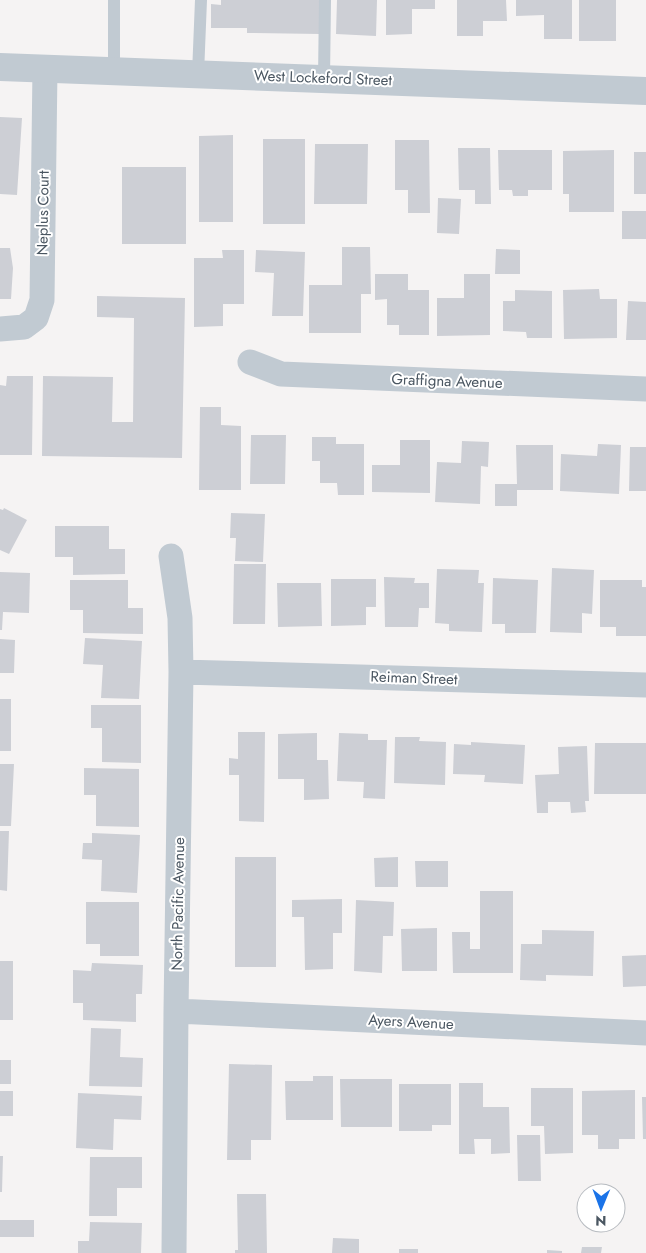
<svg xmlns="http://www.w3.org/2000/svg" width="646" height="1253" font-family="Jost,sans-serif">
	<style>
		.building { fill: #cdcfd5 }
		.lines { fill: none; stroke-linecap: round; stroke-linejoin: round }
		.service { stroke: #c1cad2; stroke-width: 12 }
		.minor { stroke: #c1cad2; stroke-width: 25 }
		.tertiary { stroke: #c1cad2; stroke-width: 28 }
		.labels { text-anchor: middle; stroke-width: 4; stroke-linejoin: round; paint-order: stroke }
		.street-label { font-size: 15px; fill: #4a5661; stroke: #fff }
	</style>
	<rect width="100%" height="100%" fill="#f5f3f3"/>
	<path class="building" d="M221,0H321L320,34L247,33V28H211V4L221,5Z
		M337,0H377L376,36L336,34Z
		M386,0H435V9H412V34L386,35Z
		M457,0H506L507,21H483V36H457Z
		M516,0H572V39H544V15L516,16Z
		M579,0H616V41H579Z
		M0,117L22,118L17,195L0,194Z
		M233,135V222H199V136Z
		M263,139H305V224H263Z
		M395,140H429L430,213H408V190H395Z
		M315,144H368L367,204H314Z
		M458,148H490L491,204H475V190H459Z
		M498,150H552V190H528V196H513L512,190H499Z
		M614,150V212H569V194H563V151Z
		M634,152H646V194H634Z
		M122,167H186V244H122Z
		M438,198L461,199L459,234L437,233Z
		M622,211H646V239H622Z
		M342,247H370L371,294H361V333H309V285H342Z
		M0,248H10L13,268L11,299H0Z
		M496,249L520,250V274H495Z
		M222,250H244V304H223V326L194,327V258H223Z
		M256,250L305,252L303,316H272L274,273L255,272Z
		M375,274H408V290H429V335H399V325H387V299L375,300Z
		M464,274H490V335L437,336V298H464Z
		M599,289L600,299H617V338L564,339L563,290Z
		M515,290L552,291V338H527L526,332L503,331V301H515Z
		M97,296L185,298L182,458L42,456L43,376L113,377L112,422H133L134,318L97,317Z
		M628,301L646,302V340H626Z
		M7,376H33L32,455H0V385L6,386Z
		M200,407H221V425L241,426V490H199Z
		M251,435H286L285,484H250Z
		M312,437H336V444H364V495H338L337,483H320V461H312Z
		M400,440H430V493L372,492V465H400Z
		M462,441L489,442L488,467L481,466L480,504L435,502L437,462L461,463Z
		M598,444L621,445L619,494L560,491L561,454L597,456Z
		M516,445H553V490H517V506H495V484H517Z
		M630,447H646V491H629Z
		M4,508L27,520L9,554L0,550V509L3,510Z
		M231,513L265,514L263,562L235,561L236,538H230Z
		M55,526H109V549H125V574L73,575V557H55Z
		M234,564H266L265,624H233Z
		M552,568L594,570L592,614L582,613V633L550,632Z
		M437,569L479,570L478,583H484L482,632L449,631V624L435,623Z
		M0,572L30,573L29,613L3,612L2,630H0Z
		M384,577L415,578L414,583H429V608H419L418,627H385Z
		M493,578L538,580L536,633H505V624H492Z
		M331,579H376V607H366V625L331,626Z
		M70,580H128V608H143V634L83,633V610H70Z
		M600,580H642V587H646V636H616V627H600Z
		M277,583H321L322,626L278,627Z
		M85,638L142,641L139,699L101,698L103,665L83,664Z
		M0,639L15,640L14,673H0Z
		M0,699H11V751H0Z
		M91,705H141V763L102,762V728H91Z
		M238,732H265L264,822L239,821V775H229V758L238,759Z
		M317,733V760H328L329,799L304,800V779H278V734Z
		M339,733L368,734V740H387L385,799L363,798L364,782L337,781Z
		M395,737H420L419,741L446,742L445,785L394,783Z
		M471,742L525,745L523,784L484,782L485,775L453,774L454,744L471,745Z
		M595,743H646V794H594Z
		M587,746L589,801H585L586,812L571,813L570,802H548V813H537L535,775L559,774L558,747Z
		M0,764H14L11,826H0Z
		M84,768L139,769V827L96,826V795H84Z
		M0,831H9L7,891L0,890Z
		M92,833L140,835L137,893L101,891L102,860L82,859L83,843H92Z
		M235,857H276V967H235Z
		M398,857V887H375L374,858Z
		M415,861H448V887H416Z
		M480,891H513V916H505H513V973H453L452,932H470V949H480Z
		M342,899V933H333V969L305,970L304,917H292V900Z
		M356,900L394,902L393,936H383L382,973L354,971Z
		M86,902H139V956H100V944H86Z
		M437,928V971H402L401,929Z
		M542,930L594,931L593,976L546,975V981L520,980L521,944H542Z
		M646,955V986L623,987L622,956Z
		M0,961H13V1020H0Z
		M92,963L143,965L142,994H136V1022L83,1020V1003H73V970L91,971Z
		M91,1028L121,1029L120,1057L143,1058L142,1087L89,1086Z
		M0,1060H11V1084H0Z
		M229,1064L272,1065L271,1140H251V1160H227Z
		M313,1076H333V1120H286L285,1081H313Z
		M340,1079H392V1127H341Z
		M459,1083H483V1107H509L510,1153L491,1154V1139H474L475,1154H459Z
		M399,1084H451V1125H432V1131H399Z
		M531,1088H573V1153L545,1154L544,1126H531Z
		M635,1090V1139H619V1149H598V1135H582V1091Z
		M0,1091H13V1116H0Z
		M78,1093L142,1096L141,1120L114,1119L113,1150L76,1148Z
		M642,1097H646V1139H643Z
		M517,1135H540L541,1181H518Z
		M0,1156H3L2,1192H0Z
		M90,1157H142V1188H117V1216H89Z
		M237,1194H266L267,1253H235V1250H238Z
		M0,1220H34V1237H0Z
		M90,1222L142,1223L141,1253H78V1241H89Z
		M333,1238L359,1239V1253H332Z
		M582,1247H602L601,1253H581Z
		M399,1249H418V1253H399Z
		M547,1250L562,1251V1253H547Z"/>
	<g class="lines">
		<path class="service" d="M114,71V0
			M198,74L201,0
			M324,79L325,0"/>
		<path class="minor" d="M0,329L24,327L36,318L42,300L45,68
			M250,362L281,374L646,389
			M171,556L180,618L181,672L176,1011L174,1253
			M181,672L646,685
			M176,1011L646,1033"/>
		<path class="tertiary" d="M0,67L646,91"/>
	</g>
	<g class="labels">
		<g class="street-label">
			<text transform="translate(323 78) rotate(2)" y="5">West Lockeford Street</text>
			<text transform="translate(43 213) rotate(-89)" y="5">Neplus Court</text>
			<text transform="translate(447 381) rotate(2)" y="5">Graffigna Avenue</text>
			<text transform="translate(414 678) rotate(2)" y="5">Reiman Street</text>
			<text transform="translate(178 904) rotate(-89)" y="5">North Pacific Avenue</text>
			<text transform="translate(411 1022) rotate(3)" y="5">Ayers Avenue</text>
		</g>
	</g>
	<g transform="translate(601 1208) rotate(181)"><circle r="24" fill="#ffffff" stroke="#b7bbc0"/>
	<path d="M0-4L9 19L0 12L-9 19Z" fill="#1a73e8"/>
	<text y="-8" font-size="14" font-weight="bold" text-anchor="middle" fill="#4a5661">N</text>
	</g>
</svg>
